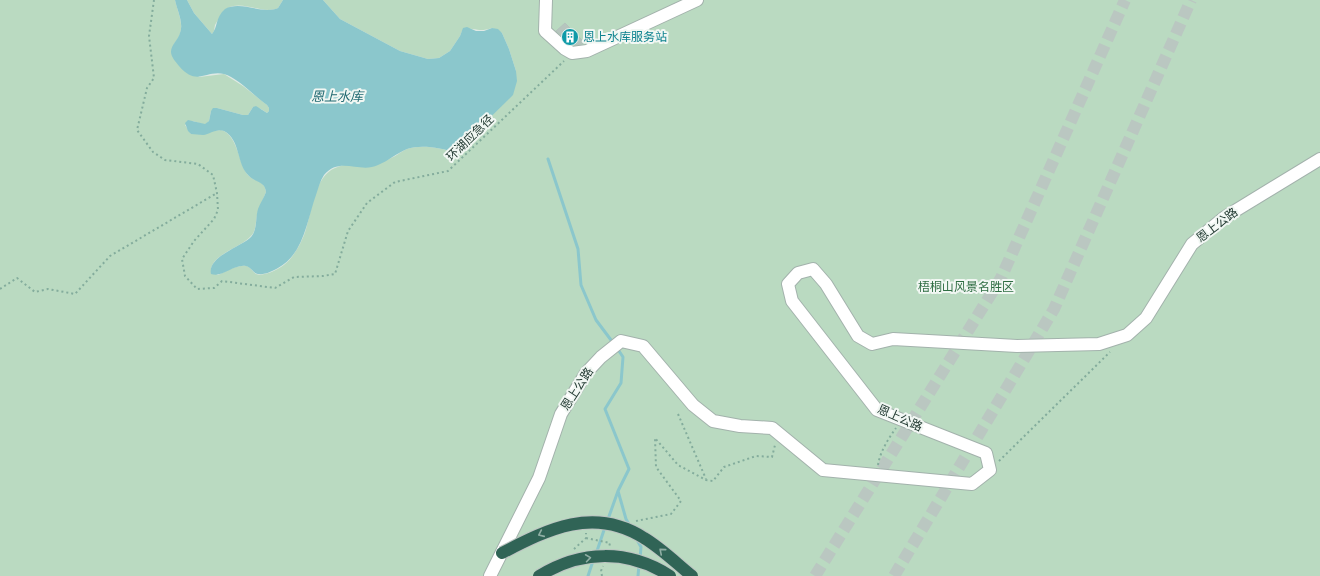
<svg xmlns="http://www.w3.org/2000/svg" width="1320" height="576" font-family="Raleway,'Noto Sans SC',sans-serif">
	<style>
		.green { fill: #badac1 }
		.water { fill: #8bc7cc }
		.lines { fill: none; stroke-linecap: round; stroke-linejoin: round }
		.stream { stroke: #8bc7cc; stroke-width: 3 }
		.building { fill: #b6c5be; stroke: #b3c3bc }
		.highway-tunnel { stroke: #bac7c1; stroke-width: 12; stroke-dasharray: 12 6; stroke-linecap: butt }
		.minor-casing { stroke: #a3b2ac; stroke-width: 14 }
		.path { stroke: #83ac9c; stroke-width: 2; stroke-dasharray: 2 3; stroke-linecap: butt }
		.minor { stroke: #fff; stroke-width: 12 }
		.highway-bridge-casing { stroke: #bdc4c2; stroke-width: 14; stroke-linecap: butt }
		.highway-bridge { stroke: #306456; stroke-width: 12 }
		.oneway { stroke: #90aea4 }
		.labels { text-anchor: middle; stroke-width: 4; stroke-linejoin: round; paint-order: stroke }
		.culture-label { font-size: 12px; fill: #0d838f; stroke: #f1f7f3; text-anchor: start }
		.street-label { font-size: 12px; fill: #223a32; stroke: #f1f7f3 }
		.park-label { font-size: 12px; fill: #2f6e43; stroke: #f1f7f3 }
		.water-label { font-size: 13px; font-style: italic; fill: #206971; stroke: #f1f7f3 }
	</style>
	<rect width="100%" height="100%" fill="#e0eae5"/>
	<path class="green" d="M0,0H175C179,17 187,29 174,44L199,77L224,74L243,86L267,105L269,108V111L267,113L261,109L253,107L248,115H243L217,108L211,111L209,121L205,125L193,121L185,125L191,134C196,133 218,130 221,130C237,134 239,163 247,174C253,182 265,180 266,192C263,200 259,207 257,215C255,224 257,231 249,238C240,247 210,256 211,271L218,275C225,271 239,264 247,266C251,268 253,272 256,274C264,277 279,269 285,264C294,257 303,240 306,229C312,210 315,176 335,168C351,161 370,164 386,160C394,158 400,152 407,149C421,144 441,148 455,152L516,71L509,49L502,33L492,28C482,31 481,30 472,29C469,28 465,30 462,31L460,36L450,51L439,58L428,59L400,51L340,19L323,0H1320V576H0Z
		M187,0H283L278,8C263,15 243,0 228,8C224,10 217,21 215,25C214,29 215,31 212,34L194,13Z"/>
	<path class="water" d="M175,0H187L194,13L212,34C218,27 215,18 225,9C241,0 262,15 278,8L283,0H323L340,19L400,51L428,59L439,58L450,51L460,36L463,28L467,27L476,31H484L492,28L498,29L502,33L509,49L516,71L517,81L513,95L455,152C441,148 421,144 407,149C397,153 388,161 378,165C360,174 340,156 324,175C320,181 318,189 316,195C307,220 304,254 278,268C273,271 265,275 258,274C253,273 251,267 246,266C233,264 223,278 211,274C207,257 240,247 250,238C258,230 255,219 258,209C260,203 264,198 266,192C265,181 256,183 249,176C236,164 241,140 224,131C217,128 210,134 203,135C199,135 195,134 191,134L188,131L185,123L188,120L205,124L209,121L211,111L213,108H217L243,115H248L253,107L256,106L267,113L269,111V108L267,105C255,97 237,77 224,74C205,70 197,87 179,66C176,62 171,57 171,52C171,45 178,40 180,33C184,23 177,10 175,0Z"/>
	<g class="lines">
		<path class="stream" d="M548,159L578,249L581,285L596,320L614,344
			M617,348L623,357L621,383L605,409L629,469L618,491L626,519L630,526
			M607,522L618,491
			M636,538L641,547L640,559
			M596,554L605,527
			M588,576L593,561
			M638,576L639,565"/>
	</g>
	<path class="building" d="M565,23L584,42L582,44L574,45L556,31Z"/>
	<g class="lines">
		<path class="highway-tunnel" d="M815,576L1001,278L1125,0
			M894,576L1054,309L1191,0"/>
		<g class="minor-casing">
			<path id="minor" d="M546,0L545,31L565,49L572,53L587,51L697,0
				M490,576L539,478L561,414L586,373L601,357L621,341L643,346L693,405L713,421L740,426L772,428L823,470L972,484L990,470L986,453L877,410L792,301L788,284L798,273L813,269L826,284L858,336L872,344L893,339L1017,346L1099,344L1127,335L1146,318L1192,244L1225,217L1320,159"/>
		</g>
		<path class="path" d="M154,0L149,36L154,78L147,88L137,130L153,152L165,160L198,164L213,175L217,193L218,210L214,219L194,241L182,259L185,276L197,289L214,288L222,281L275,288L294,277L323,276L335,274L348,231L367,203L395,182L448,171L564,61
			M0,289L17,278L35,292L48,289L75,294L110,256L217,193
			M678,414L706,479
			M999,461L1110,352
			M878,465C880,452 888,439 896,428
			M636,521L671,514L681,501L656,467L655,438L678,465L706,480L713,481L724,467L756,456L772,457L775,445
			M586,538L610,543L609,547
			M574,549L586,538V533
			M602,576L601,571L603,566"/>
		<use href="#minor" class="minor"/>
		<g class="highway-bridge-casing">
			<path id="highway-bridge" d="M502,553C548,529 594,506 644,538C661,548 676,563 692,576
				M539,576C581,550 628,549 670,576"/>
		</g>
		<use href="#highway-bridge" class="highway-bridge"/>
	</g>
	<defs><path id="oneway-chevron" d="M-2-3.5L2.5 0L-2 3.5" fill="none" stroke-width="1.6" stroke-linecap="round" stroke-linejoin="round"/></defs>
	<g class="oneway">
		<use href="#oneway-chevron" transform="translate(541 534) rotate(156)"/>
		<use href="#oneway-chevron" transform="translate(662 551) rotate(-140)"/>
		<use href="#oneway-chevron" transform="translate(588 558) rotate(-8)"/>
	</g>
	<defs>
		<g id="building-disc" transform="scale(0.9)"><circle r="9.5" fill="#0f9aa8" stroke="#f1f7f3"/><path d="M-4-6H4V6H1V3H-1V6H-4ZM-2.5-4.3h1.7v1.8h-1.7ZM.8-4.3h1.7v1.8H.8ZM-2.5-1h1.7V.8h-1.7ZM.8-1h1.7V.8H.8Z" fill="#fff"/></g>
	</defs>
	<g fill-rule="evenodd">
		<use href="#building-disc" x="570" y="37"/>
	</g>
	<g class="labels">
		<g class="culture-label">
			<text x="583" y="41">恩上水库服务站</text>
		</g>
		<g class="street-label">
			<text transform="translate(470 138) rotate(-44)" y="4">环湖应急径</text>
			<text transform="translate(1217 225) rotate(-37)" y="4">恩上公路</text>
			<text transform="translate(577 389) rotate(-57)" y="4">恩上公路</text>
			<text transform="translate(900 418) rotate(24)" y="4">恩上公路</text>
		</g>
		<g class="park-label">
			<text x="966" y="291">梧桐山风景名胜区</text>
		</g>
		<g class="water-label">
			<text x="337" y="101">恩上水库</text>
		</g>
	</g>
</svg>
